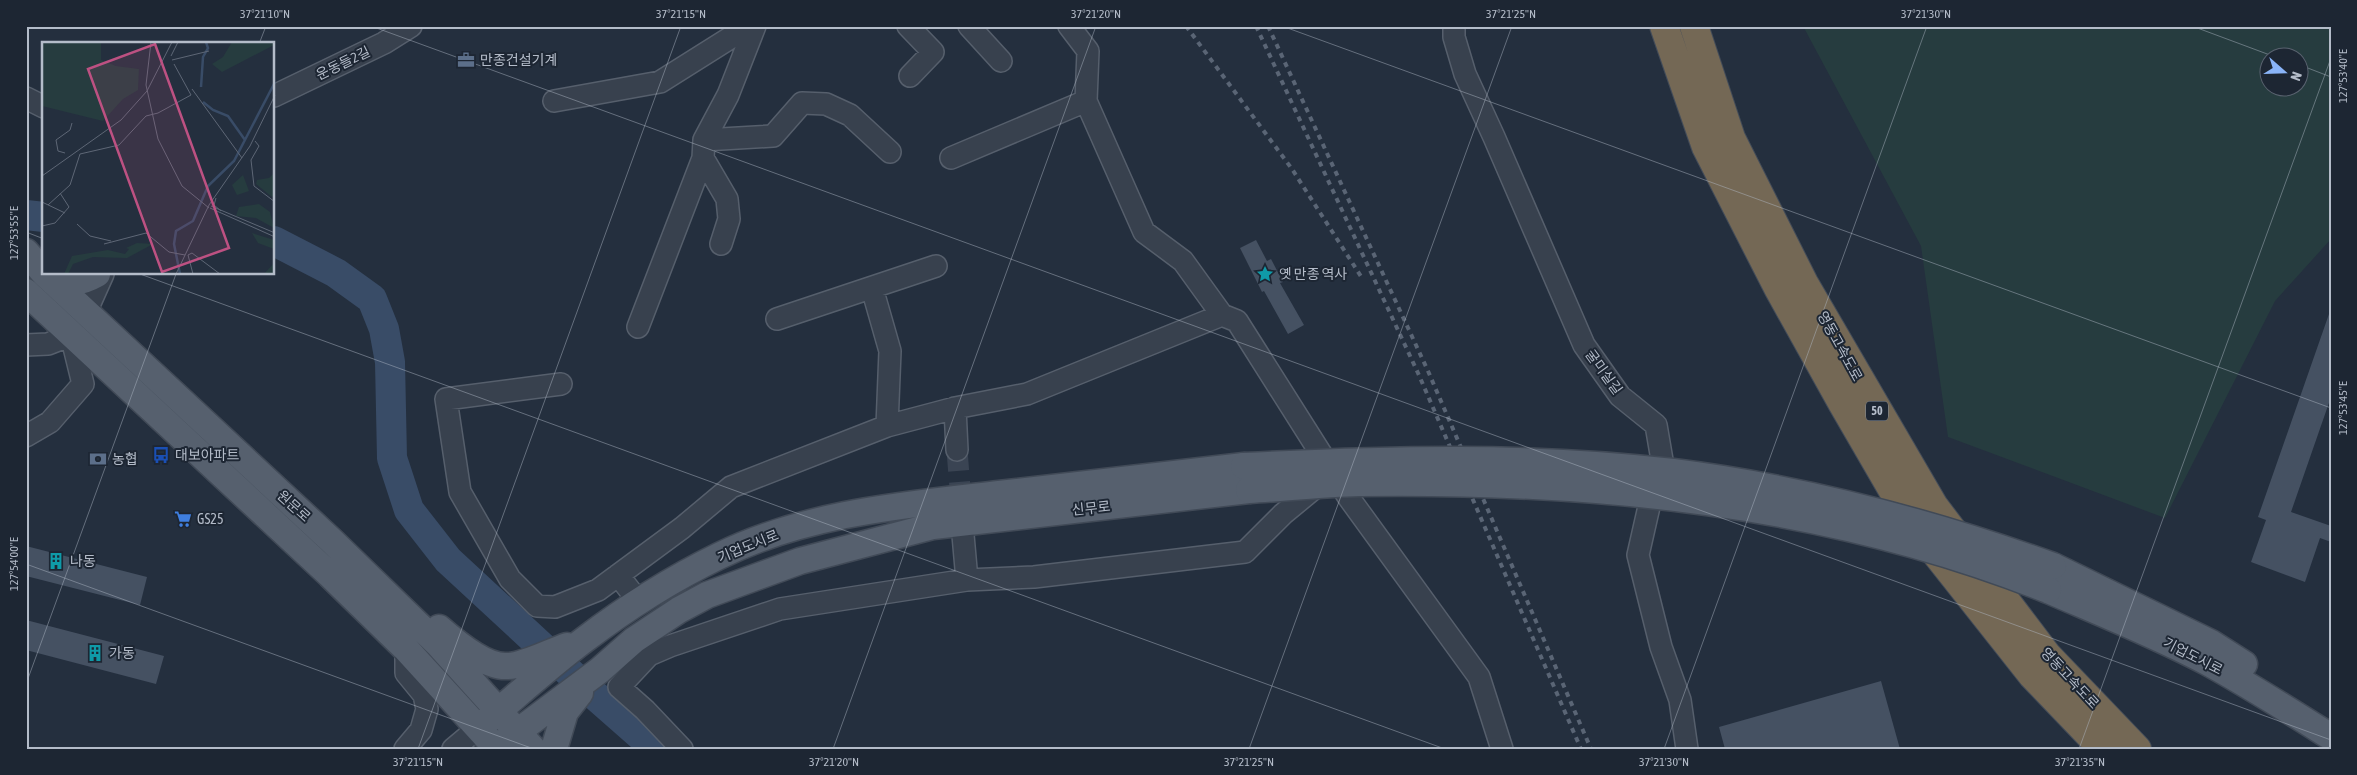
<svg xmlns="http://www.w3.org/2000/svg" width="2357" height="775" font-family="'Asap Condensed','Noto Sans KR',sans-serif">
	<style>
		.green { fill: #263c3f; fill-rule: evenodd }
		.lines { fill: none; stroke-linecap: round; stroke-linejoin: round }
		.river { stroke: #394c67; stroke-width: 30 }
		.building { fill: #455162 }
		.minor-tunnel { stroke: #3a4453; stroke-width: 21; stroke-dasharray: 21 11; stroke-linecap: butt }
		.minor-casing { stroke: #565f6c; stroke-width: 24 }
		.major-casing { stroke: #414a57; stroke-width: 29 }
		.highway-casing { stroke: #434c59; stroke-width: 30 }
		.minor { stroke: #38414e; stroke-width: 21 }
		.major { stroke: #56606e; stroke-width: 26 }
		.highway { stroke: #746855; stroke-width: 28 }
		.rail { stroke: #5a6575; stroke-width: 4; stroke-dasharray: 5 5; stroke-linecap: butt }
		.major-bridge-casing { stroke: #414a57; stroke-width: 29; stroke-linecap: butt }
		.major-bridge { stroke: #56606e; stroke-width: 26 }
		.ticks { fill: none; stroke: #b4bcc9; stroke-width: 1; stroke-opacity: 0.45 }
		.labels { text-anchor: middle; stroke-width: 4; stroke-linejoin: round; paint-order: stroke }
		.shield { fill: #1d2633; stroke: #878f9c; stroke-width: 1 }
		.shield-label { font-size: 12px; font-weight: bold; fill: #b4bcc9 }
		.poi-label { font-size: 14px; fill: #b4bcc9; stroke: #1d2633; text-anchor: start }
		.street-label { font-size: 14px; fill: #b4bcc9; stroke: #1d2633 }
		.inset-river { fill: none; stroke: #394c67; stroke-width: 2.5 }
		.inset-road { fill: none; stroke: #5e6776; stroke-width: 1 }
		.view { fill: #bd5182; fill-opacity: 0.15; stroke: #bd5182; stroke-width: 2.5 }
		.inset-edge { fill: none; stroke: #b4bcc9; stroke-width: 2.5 }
		.neatline { fill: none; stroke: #b4bcc9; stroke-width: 2 }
		.ticks-label { font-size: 12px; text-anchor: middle; fill: #b4bcc9 }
	</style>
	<rect width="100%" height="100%" fill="#242f3e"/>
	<path class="green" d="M1803,26H2331V239L2275,301L2165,518L1948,437L1921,246ZM2270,58H2300V88H2270Z"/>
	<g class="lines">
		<path class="river" d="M26,215L44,217
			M274,241L336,273L372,299L384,329L390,362L392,458L409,510L448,560L582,684L656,749"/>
	</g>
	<path class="building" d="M1256,240L1267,261L1271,259L1283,282L1280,283L1304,325L1288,334L1264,291L1262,292L1240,248Z
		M2329,314H2331V397L2291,512L2331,526V542L2320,538L2305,582L2251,562L2266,520L2258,517Z
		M26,546L147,577L140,605L26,576Z
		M26,620L164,656L156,684L26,650Z
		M1881,681L1900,749H1725L1719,727Z"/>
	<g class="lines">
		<path class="minor-tunnel" d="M957,450L962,514"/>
		<g class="minor-casing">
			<path id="minor" d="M908,26L933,52L910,76
				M969,26L1001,61
				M1454,26V37L1465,74L1494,137L1584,345L1620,396L1656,425L1662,460L1653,489L1638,555L1661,647L1680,700L1687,749
				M274,96L384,43L411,26
				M26,98L44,107
				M554,101L660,82L749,26
				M1086,101L1144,232L1183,261L1222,315L1237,321L1349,498L1479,677L1502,749
				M704,140L773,136L802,103L826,104L850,115L890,152
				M703,158L727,199L729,219L721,244
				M951,158L1086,101L1088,51L1069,26
				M872,288L890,351L887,426
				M86,312L103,274
				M777,319L936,266
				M638,327L703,158L704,140L728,95L755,26
				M26,345L48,344L71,335L83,384L50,422L26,436
				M561,384L446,399L460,492L510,579L537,606L555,607L598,590L682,528L731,487L887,426L955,408L1027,394L1222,315
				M955,408L957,450
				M963,535L967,580
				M618,575L639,602
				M634,640L649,655L670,646L780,609L967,580L1034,577L1245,552L1283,514L1323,481
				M649,655L619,687L645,710L682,749
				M405,749L421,730L427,709L424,695L406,673V649
				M453,749L478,728"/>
		</g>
		<g class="major-casing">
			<path id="major" d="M26,252L44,273
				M45,274L333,542L439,645L533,749
				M47,274C69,283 76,286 97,274
				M26,292L330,575L406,649L489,740
				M2053,566L2211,643L2244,664
				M2048,590C2101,613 2156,635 2207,662C2249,685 2290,711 2331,737
				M439,628C455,642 486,668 508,666C523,666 552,651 567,646
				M478,728C513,699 547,668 584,640C626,608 672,579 719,556C806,513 904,505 999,494C1081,485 1163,476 1244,466
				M496,748L600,670L634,640L679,610L707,595L800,561L933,526L1249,490
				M554,749L565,712L580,693"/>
		</g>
		<g class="highway-casing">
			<path id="highway" d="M1664,26L1706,147L1778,288L1842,403L1911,522L2032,675L2103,749
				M1694,26L1731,138L1804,283L1934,506L2047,655L2137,749"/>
		</g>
		<use href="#minor" class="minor"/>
		<use href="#major" class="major"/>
		<use href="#highway" class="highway"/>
		<path class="rail" d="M1186,26L1292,169L1362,278
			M1256,26L1418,373L1581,749
			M1268,26L1428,371L1591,749"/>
		<g class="major-bridge-casing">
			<path id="major-bridge" d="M1244,466C1386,459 1531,455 1673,472C1802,488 1930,522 2053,566
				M1249,490C1285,488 1322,484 1359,483C1594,480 1828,502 2048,590"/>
		</g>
		<use href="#major-bridge" class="major-bridge"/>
	</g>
	<path class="ticks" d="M371,26L2331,740M1282,26L2331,408M2192,26L2278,58M259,44L266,26M2300,65L2331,77M26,232L44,239M140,274L1445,749M26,564L534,749M26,684L176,274M418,749L681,26M833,749L1096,26M1249,749L1512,26M1664,749L1927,26M2079,749L2331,58"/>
	<defs>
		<g id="office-bare" transform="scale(1.35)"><path d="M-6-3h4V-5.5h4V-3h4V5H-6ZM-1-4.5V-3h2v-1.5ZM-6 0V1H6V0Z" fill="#5c6f8a" stroke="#1d2633" stroke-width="2.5" paint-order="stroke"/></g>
		<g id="sight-bare" transform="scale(1.35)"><path d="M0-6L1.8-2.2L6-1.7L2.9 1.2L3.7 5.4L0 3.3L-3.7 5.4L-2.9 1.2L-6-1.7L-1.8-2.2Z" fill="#0f9aa8" stroke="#1d2633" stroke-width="2.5" paint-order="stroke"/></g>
		<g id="bus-bare" transform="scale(1.35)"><path d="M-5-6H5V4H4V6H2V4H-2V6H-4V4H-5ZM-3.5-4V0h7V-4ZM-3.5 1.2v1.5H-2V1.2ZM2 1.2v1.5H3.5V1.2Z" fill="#1a4fb4" stroke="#1d2633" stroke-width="2.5" paint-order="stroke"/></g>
		<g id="bank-bare" transform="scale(1.35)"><path d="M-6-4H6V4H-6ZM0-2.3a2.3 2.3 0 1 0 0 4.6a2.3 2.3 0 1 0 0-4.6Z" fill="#5c6f8a" stroke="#1d2633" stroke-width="2.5" paint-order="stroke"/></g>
		<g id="supermarket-bare" transform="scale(1.35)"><path d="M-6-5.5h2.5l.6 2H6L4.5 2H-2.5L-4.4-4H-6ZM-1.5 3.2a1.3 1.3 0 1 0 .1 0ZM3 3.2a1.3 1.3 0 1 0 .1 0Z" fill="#3f7fe0" stroke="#1d2633" stroke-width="2.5" paint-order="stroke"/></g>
		<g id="building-bare" transform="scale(1.35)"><path d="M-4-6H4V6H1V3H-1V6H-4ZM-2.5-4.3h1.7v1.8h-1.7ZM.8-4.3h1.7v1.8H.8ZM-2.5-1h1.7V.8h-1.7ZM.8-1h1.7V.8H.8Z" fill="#0f9aa8" stroke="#1d2633" stroke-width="2.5" paint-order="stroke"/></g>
	</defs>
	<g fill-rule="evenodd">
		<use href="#office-bare" x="466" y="60"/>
		<use href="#sight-bare" x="1265" y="274"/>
		<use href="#bus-bare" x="161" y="455"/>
		<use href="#bank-bare" x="98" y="459"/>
		<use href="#supermarket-bare" x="183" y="519"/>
		<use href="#building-bare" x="56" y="561"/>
		<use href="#building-bare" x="95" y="653"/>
	</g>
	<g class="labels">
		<rect class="shield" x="1866" y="401.5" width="22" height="19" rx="4"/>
		<g class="shield-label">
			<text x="1877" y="415">50</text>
		</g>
		<g class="poi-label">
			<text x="480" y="65">만종건설기계</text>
			<text x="1279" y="279">옛 만종 역사</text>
			<text x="175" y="460">대보아파트</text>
			<text x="112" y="464">농협</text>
			<text x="197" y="524">GS25</text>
			<text x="70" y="566">나동</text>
			<text x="109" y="658">가동</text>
		</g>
		<g class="street-label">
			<text transform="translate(343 63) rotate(-26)" y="5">운동들2길</text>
			<text transform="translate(1840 346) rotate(61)" y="5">영동고속도로</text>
			<text transform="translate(1604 372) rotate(54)" y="5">굴미실길</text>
			<text transform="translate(294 506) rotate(42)" y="5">원문로</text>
			<text transform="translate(1091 508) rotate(-6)" y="5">신무로</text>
			<text transform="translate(748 546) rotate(-22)" y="5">기업도시로</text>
			<text transform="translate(2193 656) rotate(27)" y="5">기업도시로</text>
			<text transform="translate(2070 678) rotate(47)" y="5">영동고속도로</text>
		</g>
	</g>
	<g transform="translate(42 42)">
		<rect width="232" height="232" fill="#242f3e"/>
		<path d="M0,0H59V18L74,24L97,27L96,48L81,57L61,79L0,64ZM190,0L232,1V3L180,30L170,22L181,15ZM232,131V153L230,155L214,142L215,138L227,136ZM201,133L207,149L195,153L190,143ZM217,162L228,170L232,186L214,176L194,174L197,165ZM210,191L232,198V232H222L232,221V207L216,201ZM95,201L111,202L85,216L51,215L31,222L26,232H22L30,214L66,208L83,212L87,207L84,206Z" fill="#263c3f"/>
		<path class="inset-river" d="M159,45L161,15L166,6L164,0M161,60L171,68L186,74L203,98M138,232L132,202L134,189L151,179L166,144L192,119L233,40"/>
		<path class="inset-road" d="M109,0L104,43L116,97L140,144L167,166M129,14L136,0M130,18L167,9M150,47L200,116M213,99L217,104L209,118L212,144L233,160M23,111L16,109L14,98L28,88L30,81M0,134L79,78L105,49L130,0M174,156L172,163L179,169M0,160L23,171M6,163L28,143L38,112L77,103L104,74L116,71L149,53L132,22M169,164L233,191M168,166L233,195M35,182L48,194L69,199M0,184L13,181L27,165L18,151M62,202L104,191L127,210L143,213M134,232L167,163L208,104L233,53M151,232L146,213L150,211L178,232"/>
		<path class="view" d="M113,2L187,206L120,230L46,27Z"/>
		<rect width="232" height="232" class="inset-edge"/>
	</g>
	<rect width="2357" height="775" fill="none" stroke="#1d2633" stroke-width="55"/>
	<g transform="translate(2284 72) rotate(110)"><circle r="24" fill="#1d2633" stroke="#59626f"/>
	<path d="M0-4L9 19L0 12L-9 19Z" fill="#8ab4f8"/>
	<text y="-8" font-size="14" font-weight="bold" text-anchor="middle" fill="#b4bcc9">N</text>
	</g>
	<rect x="28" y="28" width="2302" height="720" class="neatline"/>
	<g class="ticks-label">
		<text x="265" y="18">37°21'10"N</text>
		<text x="681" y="18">37°21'15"N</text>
		<text x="1096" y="18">37°21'20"N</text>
		<text x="1511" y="18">37°21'25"N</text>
		<text x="1926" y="18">37°21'30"N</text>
		<text transform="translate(2343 76) rotate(-90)" y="4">127°53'40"E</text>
		<text transform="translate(14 233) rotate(-90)" y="4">127°53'55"E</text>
		<text transform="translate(2343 408) rotate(-90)" y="4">127°53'45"E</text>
		<text transform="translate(14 564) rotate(-90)" y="4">127°54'00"E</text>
		<text x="418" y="766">37°21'15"N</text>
		<text x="834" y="766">37°21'20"N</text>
		<text x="1249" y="766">37°21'25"N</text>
		<text x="1664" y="766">37°21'30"N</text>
		<text x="2080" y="766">37°21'35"N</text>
	</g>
</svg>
